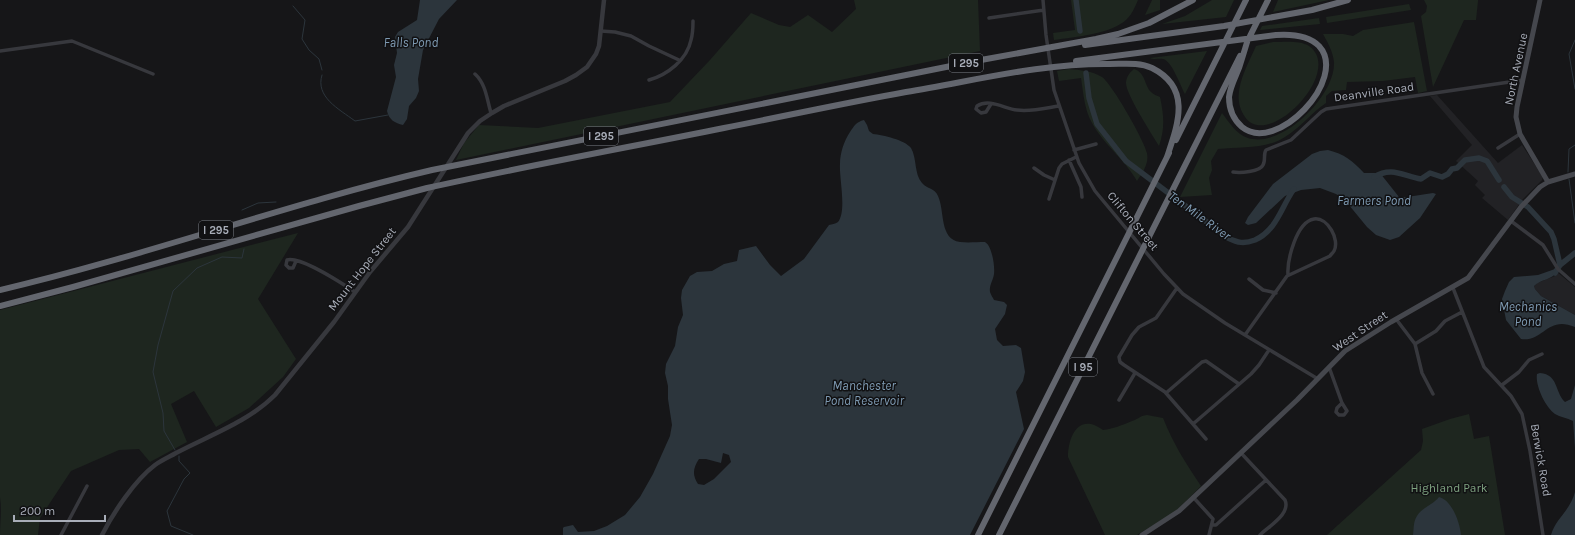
<svg xmlns="http://www.w3.org/2000/svg" width="1575" height="535" font-family="Karla,sans-serif">
	<style>
		.built { fill: #222225 }
		.green { fill: #1e261f }
		.water { fill: #2c353c; fill-rule: evenodd }
		.lines { fill: none; stroke-linecap: round; stroke-linejoin: round }
		.stream { stroke: #2c353c; stroke-width: 1 }
		.river { stroke: #2c353c; stroke-width: 5.5 }
		.minor { stroke: #37383d; stroke-width: 3.5 }
		.tertiary { stroke: #37383d; stroke-width: 4.5 }
		.secondary { stroke: #45474d; stroke-width: 5 }
		.motorway { stroke: #63666e; stroke-width: 6 }
		.labels { text-anchor: middle; stroke-width: 3; stroke-linejoin: round; paint-order: stroke }
		.shield { fill: #111113; stroke: #7b7e86; stroke-width: 1 }
		.shield-label { font-size: 11px; font-weight: bold; fill: #a8adb8 }
		.street-label { font-size: 12px; fill: #a8adb8; stroke: #111113 }
		.park-label { font-size: 12px; fill: #7fa381; stroke: #111113 }
		.water-label { font-size: 13px; font-style: italic; fill: #7f9bb3; stroke: #111113 }
	</style>
	<rect width="100%" height="100%" fill="#161618"/>
	<path class="built" d="M1437,95L1498,163L1522,145L1543,177L1542,180L1523,199L1508,220L1482,198L1485,195L1475,185L1478,181L1456,161L1472,145L1430,96Z
		M1557,272L1575,287V315L1541,296L1535,289L1534,286L1537,283L1555,276Z"/>
	<path class="green" d="M854,0H978L980,51L456,160L464,143L479,125L538,128L670,102L710,60L751,13L779,25L790,27L808,15L832,32L856,9Z
		M1071,0H1138C1135,7 1132,14 1127,19C1112,34 1075,37 1054,40L1053,33L1075,30Z
		M1152,0H1160V10L1145,15Z
		M1212,0H1234L1226,17L1162,24L1185,16Z
		M1278,0H1329L1273,12Z
		M1424,0H1478V1L1476,20H1464L1433,87L1421,16L1426,12L1427,6Z
		M1409,4L1411,10L1327,23L1326,17Z
		M1319,18L1320,24L1260,30L1262,26Z
		M1414,22L1427,91L1418,93L1415,77L1383,81L1347,82L1346,90L1332,91L1326,96V103C1311,113 1300,128 1285,137C1267,149 1240,147 1218,149L1211,161L1212,170L1209,178L1212,195L1180,197L1222,113C1229,122 1236,134 1248,138C1282,149 1336,95 1334,62C1333,52 1328,43 1323,34H1343L1353,36L1363,30Z
		M1273,42C1284,42 1300,40 1309,46C1345,71 1268,151 1245,117C1229,95 1247,67 1256,46Z
		M1207,51L1185,94C1180,85 1172,61 1163,59C1158,58 1155,60 1150,58Z
		M1069,69C1080,70 1092,71 1102,77C1112,84 1144,140 1147,153C1149,164 1143,172 1137,181C1124,158 1100,142 1089,117C1084,104 1083,91 1081,78L1059,81L1057,71Z
		M1134,69C1146,73 1144,85 1151,92C1153,94 1157,96 1160,97C1164,116 1165,128 1159,146C1152,134 1125,93 1126,82C1127,76 1130,72 1134,69Z
		M298,233L258,299L296,359L283,377L249,408L216,427L194,391L171,404L187,442L150,462L139,449L119,450L71,471L40,518L38,535H0C0,522 2,510 0,497V310Z
		M1469,414L1474,439L1489,436L1505,535H1327L1421,450L1423,441L1422,429L1450,419Z
		M1147,415L1163,418C1174,445 1185,462 1201,486L1175,512L1137,535H1105L1068,457C1068,436 1079,412 1103,430C1112,429 1123,425 1132,421C1139,419 1139,416 1147,415Z"/>
	<path class="water" d="M420,0H457L439,19L423,50L418,79L419,91L416,98L409,106L407,119L403,125C395,123 389,120 387,111L396,77L394,65L397,53L395,37L398,32L417,20Z
		M864,120L867,125L869,131L873,134C883,135 905,140 911,148C917,158 914,174 922,183C927,189 935,188 938,196C945,211 939,239 960,242C968,243 977,242 985,242C992,246 995,266 994,274C993,281 989,285 990,292C991,295 993,298 994,300L1004,302L1007,305L1005,314L995,329L997,340L1003,346L1016,345L1021,348L1025,372L1023,381L1016,392L1024,429L970,535H563V528L564,527L573,525L578,532L594,531L607,526L625,515L640,497L653,474L670,436L672,425L668,399V386L665,373L666,364L675,346L678,327L683,315L681,298L682,290L690,276L697,272L712,271L724,264L737,261L739,250L756,246L770,265L781,276L804,259L829,225C832,224 835,224 838,222C847,211 839,178 840,164C840,153 844,141 850,132C854,126 856,122 864,120ZM723,453L729,455L731,462L714,479L704,485L698,484C692,475 693,468 699,459H706L721,463Z
		M1328,150C1344,154 1353,161 1364,173H1380L1399,197H1407L1433,193L1436,194L1420,218L1399,237L1390,240L1376,235L1367,227L1344,199L1336,194L1320,188L1301,190L1285,196L1256,223L1248,225L1245,223L1248,217L1273,184L1312,154L1320,151Z
		M1555,269L1557,272C1552,280 1541,279 1534,286L1535,289L1541,296L1575,315V327C1547,315 1544,342 1521,339L1506,320L1502,299L1505,291L1509,282L1514,277L1538,275Z
		M1540,373C1559,375 1554,391 1565,402L1571,399L1575,385V448L1573,421C1567,418 1560,417 1555,414C1545,407 1535,385 1537,374Z
		M1575,492V535H1551C1556,518 1570,511 1575,492Z
		M1439,497C1452,500 1460,523 1461,535H1413C1414,529 1413,522 1417,516C1421,508 1433,505 1439,497Z"/>
	<g class="lines">
		<path class="stream" d="M293,6L305,20L302,39L309,50L319,59L322,70
			M1575,40L1569,54L1575,89
			M322,75C315,97 339,109 355,121L388,115
			M1568,172L1569,149L1575,145
			M1569,179L1575,223
			M242,210L258,203L276,202
			M175,450L164,431L163,413L153,372L158,345L173,291L197,268L222,257L242,258L244,249
			M179,456V461L190,473L184,479L167,511L171,526L193,535"/>
		<path class="river" d="M1076,0L1080,31
			M1086,73L1089,98L1097,124L1126,161L1228,238C1238,243 1244,244 1255,240C1277,230 1281,207 1294,189
			M1374,177C1392,166 1403,176 1421,179L1430,173L1442,177L1448,174L1452,169L1457,168L1465,160L1479,158L1487,161L1499,180
			M1504,187L1512,197L1528,207L1551,232L1554,239L1560,265L1555,273
			M1560,265L1575,253"/>
		<path class="minor" d="M1043,0L1046,35L1054,90L1079,163L1095,191L1164,274L1183,294L1225,323L1318,379
			M989,18L1044,10
			M601,31L615,32L631,36L649,46L679,60
			M0,51L72,41L153,74
			M475,74C486,84 487,100 491,113
			M649,80C667,75 687,60 691,40C693,33 693,27 693,21
			M991,104L986,112L981,113L976,109L977,106C990,98 1005,109 1017,110C1031,112 1046,108 1059,106
			M1498,148L1520,134
			M1074,150L1096,144
			M1069,160L1081,187L1082,197
			M1034,168L1044,175L1055,180
			M1233,172C1240,173 1260,172 1263,165C1266,160 1263,154 1266,150L1291,140L1321,112L1326,109L1523,80
			M1049,199L1059,168L1062,164L1076,157
			M1511,221L1543,245L1558,269L1575,284
			M296,261L293,268H289L286,265L287,260C300,256 343,284 355,292
			M1249,279L1263,290L1276,293
			M1177,288L1156,318L1139,327L1132,335L1119,357L1120,362L1124,365L1165,392L1206,439
			M1453,288L1484,367L1511,396L1522,414L1530,451L1543,535
			M1396,319L1415,344L1422,373L1433,394
			M1245,335L1287,276L1330,256C1331,254 1333,253 1334,251C1340,240 1328,217 1314,219C1296,222 1287,261 1288,275
			M1415,344L1436,331L1445,321L1462,312
			M1329,367L1342,403L1347,411L1344,415H1339L1336,412L1337,408L1342,403
			M1502,385L1519,372L1529,360L1542,354
			M1166,393L1202,362L1206,361L1239,384
			M1119,400L1135,373
			M1193,424L1251,374L1259,365L1269,350
			M1241,453L1285,500C1291,514 1269,526 1260,535
			M1193,497L1213,519L1209,535
			M1212,525H1216L1266,480
			M61,535L87,486"/>
		<path class="tertiary" d="M102,535C113,513 135,480 155,465C162,460 169,457 176,453C210,435 248,422 275,395L334,322L370,272L408,227L468,133L480,121L492,113L504,106L565,81L576,75L587,67L596,54L599,46L604,0"/>
		<path class="secondary" d="M1540,0L1517,107L1516,117L1520,134L1548,182
			M1142,535L1179,511L1297,400L1345,351L1391,322L1468,278L1521,207L1540,187L1548,182L1575,174"/>
		<path class="motorway" d="M1248,40L1268,0
			M1085,45L1224,26L1312,10L1348,0
			M1076,61L1276,35C1290,34 1308,35 1319,46C1349,79 1276,155 1242,127C1234,120 1229,109 1229,97C1230,87 1235,78 1239,68C1242,59 1245,49 1248,39
			M1176,140L1246,0
			M0,290C146,256 286,204 432,170L981,60L1096,39L1118,34L1149,23L1193,0
			M0,306L73,287L359,206L427,188C526,166 625,148 724,128C785,116 845,103 906,92C974,81 1041,63 1110,64C1124,64 1139,62 1152,68C1192,88 1178,124 1167,157
			M978,535L1169,153
			M999,535L1240,56"/>
	</g>
	<g class="labels">
		<g class="shield">
			<rect x="949" y="54" width="34" height="18" rx="3"/>
			<rect x="584" y="127" width="34" height="18" rx="3"/>
			<rect x="199" y="221" width="34" height="18" rx="3"/>
			<rect x="1069" y="358" width="28" height="18" rx="3"/>
		</g>
		<g class="shield-label">
			<text x="966" y="67">I 295</text>
			<text x="601" y="140">I 295</text>
			<text x="216" y="234">I 295</text>
			<text x="1083" y="371">I 95</text>
		</g>
		<g class="street-label">
			<text transform="translate(1516 69) rotate(-78)" y="4">North Avenue</text>
			<text transform="translate(1374 92) rotate(-8)" y="4">Deanville Road</text>
			<text transform="translate(1133 221) rotate(50)" y="4">Clifton Street</text>
			<text transform="translate(362 269) rotate(-52)" y="4">Mount Hope Street</text>
			<text transform="translate(1360 331) rotate(-34)" y="4">West Street</text>
			<text transform="translate(1541 460) rotate(80)" y="4">Berwick Road</text>
		</g>
		<g class="park-label">
			<text x="1449" y="492">Highland Park</text>
		</g>
		<g class="water-label">
			<text x="411" y="47">Falls Pond</text>
			<text x="1374" y="205">Farmers Pond</text>
			<text transform="translate(1200 215) rotate(36)" y="5">Ten Mile River</text>
			<text x="1528" y="311">Mechanics<tspan x="1528" dy="15">Pond</tspan></text>
			<text x="864" y="390">Manchester<tspan x="864" dy="15">Pond Reservoir</tspan></text>
		</g>
	</g>
	<path d="M14 515v6h91v-6" fill="none" stroke="#a8adb8" stroke-width="2"/>
	<text x="20" y="515" font-size="12" fill="#a8adb8" stroke="#111113" stroke-width="3" paint-order="stroke">200 m</text>
</svg>
